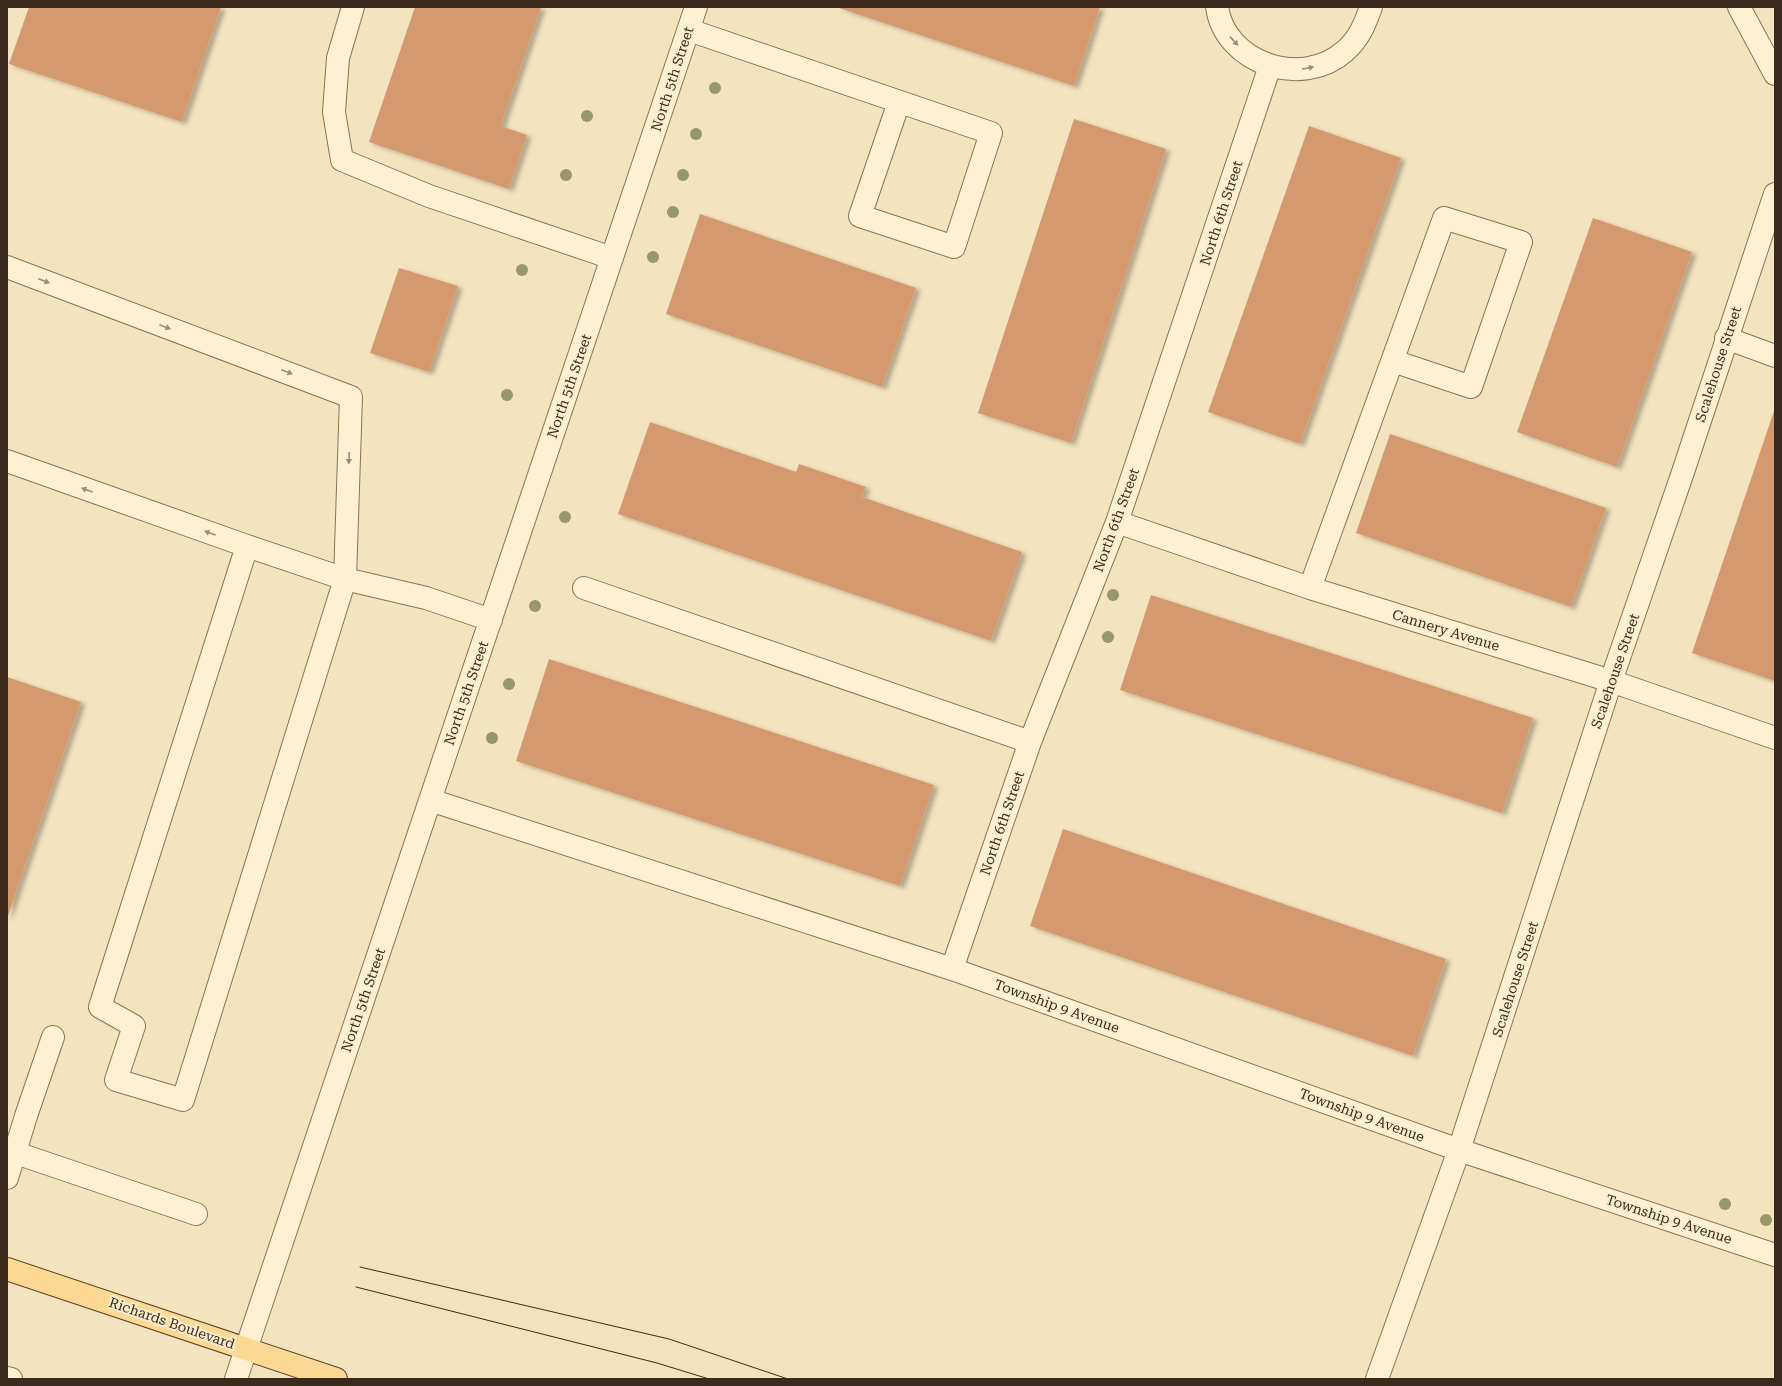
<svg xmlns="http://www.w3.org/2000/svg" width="1782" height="1386" font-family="'Roboto Serif',serif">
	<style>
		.building { fill: #d59970; filter: url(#shadow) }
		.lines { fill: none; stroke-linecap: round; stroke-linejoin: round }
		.minor-casing { stroke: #8d7355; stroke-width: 24 }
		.major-casing { stroke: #5a402a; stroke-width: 24 }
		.minor { stroke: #fdf0d3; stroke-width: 22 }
		.major { stroke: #fbd992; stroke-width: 22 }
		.tram { stroke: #3b2a1b; stroke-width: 1 }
		.tree { fill: #979867 }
		.oneway { fill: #9c8d77 }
		.labels { text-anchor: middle; stroke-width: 4; stroke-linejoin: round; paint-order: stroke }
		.street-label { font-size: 14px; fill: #3b2a1b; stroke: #f9edcf }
	</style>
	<defs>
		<filter id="shadow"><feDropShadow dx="4.5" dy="2.5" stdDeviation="2" flood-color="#0004"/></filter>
	</defs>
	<rect width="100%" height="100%" fill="#f3e3be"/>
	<path class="building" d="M29,7H221L182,122L9,64Z
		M415,7H541L501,126L527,135L509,189L369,142Z
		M836,7H1100L1074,86Z
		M1074,119L1166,149L1071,443L978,413Z
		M1309,126L1401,158L1300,444L1208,412Z
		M700,214L916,288L882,387L666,314Z
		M1593,218L1692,252L1617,467L1517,432Z
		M399,268L458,286L429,372L370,353Z
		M1775,408V681L1692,653Z
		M650,422L796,472L799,464L866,487L862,497L1022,552L991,641L618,514Z
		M1390,434L1606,508L1571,607L1356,533Z
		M1151,595L1533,718L1502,813L1120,690Z
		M549,659L934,785L900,886L516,761Z
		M7,677L81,702L7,919Z
		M1063,829L1446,959L1413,1056L1030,926Z"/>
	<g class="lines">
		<g class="minor-casing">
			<path id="minor" d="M353,7L338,58L334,112L342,160L429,196L612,258
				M1217,7C1225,64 1303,89 1345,51C1359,39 1365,24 1371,7
				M1739,7L1775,74
				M689,30L991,133L954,247L860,216L899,102
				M7,267L351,397L345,579L247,546L7,461
				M1726,338L1775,356
				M1117,522L1310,588L1611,681L1775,738
				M247,546L100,1007L134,1026L116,1080L183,1100L345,579L426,598L491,620
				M584,588L1030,742
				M1310,588L1444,218L1521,242L1471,387L1393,361
				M430,800L952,969L1459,1150L1775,1255
				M952,969L1030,742L1117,522L1270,66
				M7,1150L196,1214
				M7,1178L26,1116L53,1037
				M7,1378L11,1379
				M236,1379L696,7
				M1377,1379L1459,1150L1611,681L1683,472L1775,194"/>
		</g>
		<g class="major-casing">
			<path id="major" d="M7,1269L336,1379"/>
		</g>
		<use href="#minor" class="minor"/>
		<use href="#major" class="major"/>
		<path class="tram" d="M360,1267L669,1339L788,1379
			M356,1287L657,1363L709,1379"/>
	</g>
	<g class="tree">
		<circle cx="715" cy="88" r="6"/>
		<circle cx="587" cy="116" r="6"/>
		<circle cx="696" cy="134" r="6"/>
		<circle cx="566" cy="175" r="6"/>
		<circle cx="683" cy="175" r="6"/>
		<circle cx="673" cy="212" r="6"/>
		<circle cx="653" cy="257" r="6"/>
		<circle cx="522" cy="270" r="6"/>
		<circle cx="507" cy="395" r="6"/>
		<circle cx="565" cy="517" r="6"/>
		<circle cx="1113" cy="595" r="6"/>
		<circle cx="535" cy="606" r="6"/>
		<circle cx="1108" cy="637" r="6"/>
		<circle cx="509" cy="684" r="6"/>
		<circle cx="492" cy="738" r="6"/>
		<circle cx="1725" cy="1204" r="6"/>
		<circle cx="1766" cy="1220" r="6"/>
	</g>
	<defs><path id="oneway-solid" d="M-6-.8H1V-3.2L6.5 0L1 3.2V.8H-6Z"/></defs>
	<g class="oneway">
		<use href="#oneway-solid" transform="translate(1234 41) rotate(47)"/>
		<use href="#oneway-solid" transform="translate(1308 68) rotate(-10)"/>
		<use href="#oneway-solid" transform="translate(44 281) rotate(21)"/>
		<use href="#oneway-solid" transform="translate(165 327) rotate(21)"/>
		<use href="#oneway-solid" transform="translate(287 372) rotate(21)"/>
		<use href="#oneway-solid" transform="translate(349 458) rotate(92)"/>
		<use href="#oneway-solid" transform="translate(87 490) rotate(-160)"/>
		<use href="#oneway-solid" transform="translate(210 533) rotate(-160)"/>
	</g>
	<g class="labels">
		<g class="street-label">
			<text transform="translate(672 79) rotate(-72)" y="5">North 5th Street</text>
			<text transform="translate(1221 213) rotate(-72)" y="5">North 6th Street</text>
			<text transform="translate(1718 364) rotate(-72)" y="5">Scalehouse Street</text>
			<text transform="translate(569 386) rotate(-71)" y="5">North 5th Street</text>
			<text transform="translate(1116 520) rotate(-70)" y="5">North 6th Street</text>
			<text transform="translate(1446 630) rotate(17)" y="5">Cannery Avenue</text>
			<text transform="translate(1615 671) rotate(-71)" y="5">Scalehouse Street</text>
			<text transform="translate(466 693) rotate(-71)" y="5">North 5th Street</text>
			<text transform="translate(1002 823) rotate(-71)" y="5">North 6th Street</text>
			<text transform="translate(1515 979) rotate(-72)" y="5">Scalehouse Street</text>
			<text transform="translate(363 1000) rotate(-71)" y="5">North 5th Street</text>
			<text transform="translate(1057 1006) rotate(20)" y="5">Township 9 Avenue</text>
			<text transform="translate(1362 1115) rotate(20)" y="5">Township 9 Avenue</text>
			<text transform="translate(1669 1219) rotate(18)" y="5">Township 9 Avenue</text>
			<text transform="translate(172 1323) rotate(19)" y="5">Richards Boulevard</text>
		</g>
	</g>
	<rect width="1782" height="1386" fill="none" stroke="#3b2a1b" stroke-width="16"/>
</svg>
